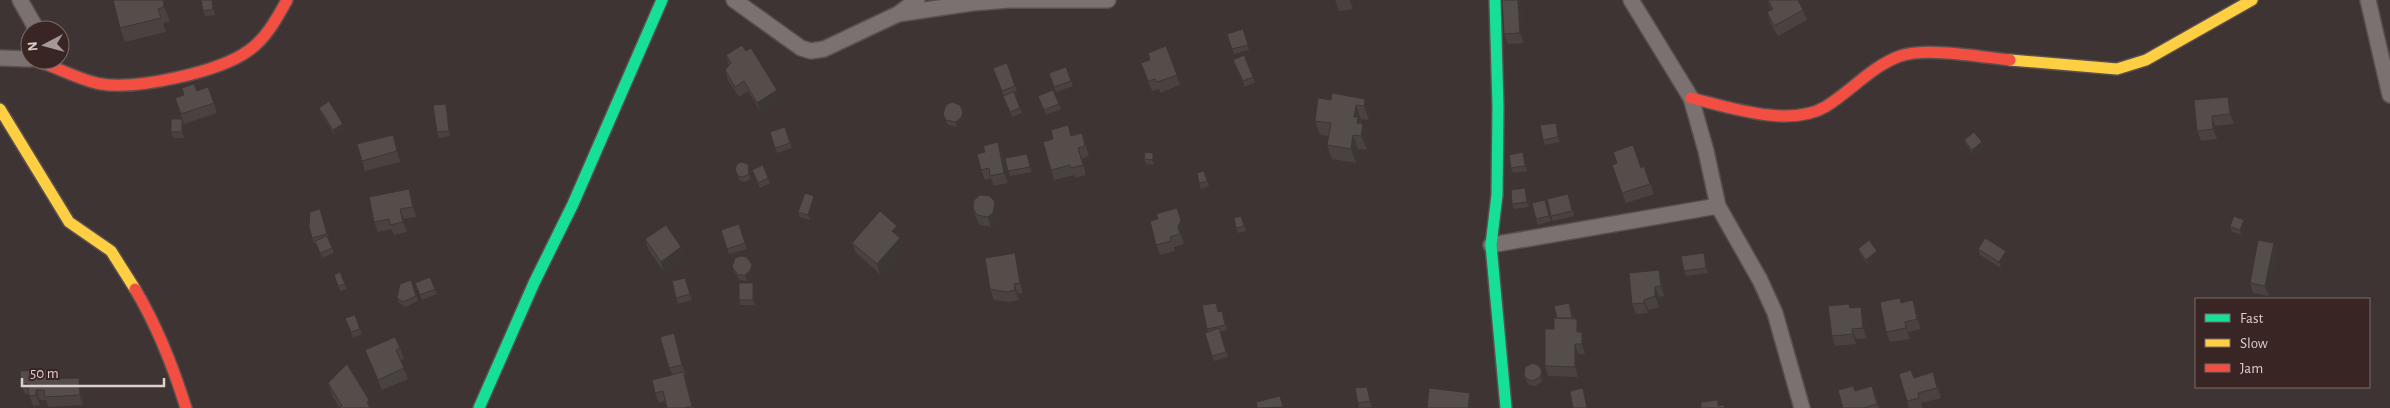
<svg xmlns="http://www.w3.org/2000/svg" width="2390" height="408" font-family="'Alegreya Sans',sans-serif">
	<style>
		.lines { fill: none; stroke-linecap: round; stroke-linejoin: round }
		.street-casing { stroke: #59504e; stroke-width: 18 }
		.fast-casing { stroke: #59504e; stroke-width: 14 }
		.slow-casing { stroke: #59504e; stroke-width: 14 }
		.jam-casing { stroke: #59504e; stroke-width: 14 }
		.street { stroke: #7a7170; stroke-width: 15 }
		.fast { stroke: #16e098; stroke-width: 11 }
		.slow { stroke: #ffcf43; stroke-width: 11 }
		.jam { stroke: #f24e42; stroke-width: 11 }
		.wall { fill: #494240 }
		.shaded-wall { fill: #3c3634 }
		.building { fill: #554d4a; stroke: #3c3634 }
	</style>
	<rect width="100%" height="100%" fill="#3e3433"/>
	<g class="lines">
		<g class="street-casing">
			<path id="street" d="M20,0L37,30
				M734,0L801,48L811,51L824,49L898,14L917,0
				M1631,0L1691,98L1706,151L1718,206L1760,280L1775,313L1802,408
				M2368,0L2390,95
				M898,14L972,3L1009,0H1108
				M0,58L30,59
				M1491,245L1718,206"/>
		</g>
		<g class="fast-casing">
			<path id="fast" d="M1495,0L1498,107L1497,195L1491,245L1506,408
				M479,408L534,283L573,204L662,0"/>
		</g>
		<g class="slow-casing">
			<path id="slow" d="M2010,60L2117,69L2146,60L2252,0
				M0,109L69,222L111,251L135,289"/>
		</g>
		<g class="jam-casing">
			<path id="jam" d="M33,60C56,66 78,80 101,84C136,90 219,72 248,51C266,39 277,18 287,0
				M1691,98C1728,107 1789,128 1825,107C1850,92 1872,66 1900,56C1928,47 1981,57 2010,60
				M135,289C157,326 173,366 186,408"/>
		</g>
		<use href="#street" class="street"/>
		<use href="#fast" class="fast"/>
		<use href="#slow" class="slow"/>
		<use href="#jam" class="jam"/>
	</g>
	<path class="wall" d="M164,0L170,21L163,23L166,32L125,42L120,28Z
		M213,0L215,15L205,16L203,11Z
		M1335,0H1352L1353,9L1339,11Z
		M1502,0H1519L1521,6L1524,43L1508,44L1504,34Z
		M1767,0H1798L1803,10L1807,20L1778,36L1770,22L1767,12L1771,10Z
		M1243,29L1249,50L1234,54L1227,34Z
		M1166,46L1180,85L1160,93L1159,89L1152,91L1141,63L1150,60Z
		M746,51L780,100L761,113L748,91L739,97L728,80L725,70L729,65L726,55Z
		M1233,60L1253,77L1255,82L1245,87Z
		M1007,63L1017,91L1014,92L1022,113L1012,117L993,68Z
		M1066,67L1073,86L1056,92L1049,73Z
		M1053,90L1061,109L1046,115L1038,96Z
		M197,91L212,97L217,113L184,124L175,98Z
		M2228,97L2232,107L2234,124L2215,126L2217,139L2201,141L2197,131Z
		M1365,99L1370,113L1369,120L1361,119V124L1368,138L1367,150L1358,149L1356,163L1332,159L1327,145L1329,136L1320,135L1315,121L1331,100Z
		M446,104L448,109L450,136L439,138L437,132Z
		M319,108L343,124L345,129L335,136L321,113Z
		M943,114L965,117L963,123L957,127L948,125Z
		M182,119L184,125V138H173L171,132Z
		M1556,123L1558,128L1560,142L1545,145L1543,140Z
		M785,127L792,148L777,153L770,132Z
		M1082,133L1089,156L1082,159L1086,175L1075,178L1074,175L1054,180L1051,170L1072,136Z
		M1964,140L1982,142L1984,147L1974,155L1966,145Z
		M396,145L400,162L365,171L362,161Z
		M985,152H1002L1008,183L994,186L991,178L985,180L981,170Z
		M1153,153L1155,158L1154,165L1146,164L1144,159Z
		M1524,158L1527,171L1513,173L1511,168Z
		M1029,159L1032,172L1010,176L1008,171Z
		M748,164L750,169L751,179L745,182L740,181L735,169Z
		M1644,166L1654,194L1626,203L1622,193L1641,168Z
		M752,170L768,178L770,183L760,188Z
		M1204,171L1209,186L1201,189L1199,183Z
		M409,189L413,199L416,217L404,219L407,232L394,235L391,229L378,232L374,222Z
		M1527,193L1529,207L1514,209L1512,204Z
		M1570,199L1574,216L1553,221L1551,216Z
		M1545,200L1551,221L1538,225L1536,219Z
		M816,201L810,220L800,217L798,212Z
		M973,208L998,212L997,223L991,227L980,225L976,218Z
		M1177,208L1184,231L1182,236L1184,244L1174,247L1175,251L1160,255L1156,245L1158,219Z
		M320,209L329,239L334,253L322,258L316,243L314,244L309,226Z
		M1241,216L1246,231L1238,233L1236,228Z
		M739,224L747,249L729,254L727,249Z
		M2246,225L2242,235L2232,232L2230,226Z
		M897,226L900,236L899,237L903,248L880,274L856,253L852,243Z
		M645,239L681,247L685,257L664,272L648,249Z
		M1858,249L1879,257L1868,265L1860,254Z
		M1978,249L2008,257L2001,268L1980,255Z
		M1704,253L1706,259L1708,273L1686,276L1684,271Z
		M2278,253L2269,296L2253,293L2250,283Z
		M1018,263L1023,293L1018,294L1019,300L1010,302L994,300L990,289Z
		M732,267L754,270L752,277L747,281L740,280L734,272Z
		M1659,270L1663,280L1664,296L1659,297V307L1648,310V313L1636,314L1632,304Z
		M340,272L347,289L340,291L334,275Z
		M685,278L692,300L678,304L676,298Z
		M411,280L418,301L405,307L399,303L397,298Z
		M415,283L435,289L437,294L422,300Z
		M753,283L754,288L755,305H741L739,300Z
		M1900,298L1901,303L1913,300L1917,310L1921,329L1908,332L1910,339L1890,342L1886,332Z
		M1216,303L1219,312L1224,316L1227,330L1220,332L1228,357L1214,361L1212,356L1207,329Z
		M1569,303L1571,308L1573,318L1577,319L1581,329V332H1582L1585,342V354H1578V377L1548,376L1545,366L1557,318Z
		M1851,308L1865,317L1867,338L1856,339V344L1835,346L1832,336Z
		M355,315L362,334L353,338L345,318Z
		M674,333L677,343L686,375H685L694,408H667L665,401L659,403L655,393L672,374L669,368Z
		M400,348L404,359L400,360L408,379L382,390L365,350Z
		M47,370L51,379L82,388L83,405L48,407L46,400H40V405L33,406L29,394H25L21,384Z
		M1933,372L1941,398L1921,403L1923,408H1909L1907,401L1914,378Z
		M1524,375L1544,376L1542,382L1535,386L1529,385L1526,380Z
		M328,383L369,400L372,408L339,407L333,397Z
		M1855,391L1876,396L1879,408H1843Z
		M1369,392L1372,407L1359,408L1358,403Z"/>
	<path class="shaded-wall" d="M163,0H164L170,21L164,7Z
		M212,0H213L215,15L213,9Z
		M1349,0H1352L1353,9Z
		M1518,0H1519L1521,6L1524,43L1520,33Z
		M777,90L780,100L761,113L757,103Z
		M2228,97L2232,107L2234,124L2230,114Z
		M1365,99L1370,113L1369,120L1364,106Z
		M446,104L448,109L450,136L449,131Z
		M1356,105L1361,119L1360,123L1363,129V124L1368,138L1367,150L1354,117Z
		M963,112L965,117L963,123L957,127L955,122Z
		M2212,116L2215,126L2217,139L2213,129Z
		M182,119L184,125V138L182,132Z
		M1556,123L1558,128L1560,142L1558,137Z
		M343,124L345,129L335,136L333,130Z
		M1353,135L1358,149L1356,163L1351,149Z
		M998,142L1002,152L1008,183L1004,173Z
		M1982,142L1984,147L1974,155L1972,150Z
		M1153,153L1155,158L1154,165L1153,160Z
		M1027,154L1029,159L1032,172L1030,167Z
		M748,164L750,169L751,179L749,174Z
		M1525,188L1527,193L1529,207L1527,202Z
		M409,189L413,199L416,217L413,207Z
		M814,196L816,201L810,220L808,215Z
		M995,202L998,212L997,223L991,227L988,217Z
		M1177,208L1184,231L1182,236L1184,244L1178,226Z
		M400,209L404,219L407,232L403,222Z
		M2244,220L2246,225L2242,235L2240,230Z
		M897,226L900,236L896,241L892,231Z
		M900,238L903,248L880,274L877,264Z
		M2274,243L2278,253L2269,296L2265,286Z
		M681,247L685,257L664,272L661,262Z
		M1877,251L1879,257L1868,265L1866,260Z
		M2006,251L2008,257L2001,268L1999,262Z
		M1015,253L1018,263L1023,293L1020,283Z
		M1704,253L1706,259L1708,273L1706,268Z
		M752,265L754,270L752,277L747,281L745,275Z
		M1659,270L1663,280L1664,296L1661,286Z
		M753,283L754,288L755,305L753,300Z
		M1014,284L1018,294L1019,300L1015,290Z
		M1655,287L1659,297V307L1655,296Z
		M1644,300L1648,310V313L1644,303Z
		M1913,300L1917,310L1921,329L1917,319Z
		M1861,307L1865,317L1867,338L1863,328Z
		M1577,319L1581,329V342L1577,332Z
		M1905,322L1908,332L1910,339L1906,328Z
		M1852,329L1856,339V344L1853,334Z
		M1582,332L1585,342V354L1582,344Z
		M674,333L677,343L686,375L682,365Z
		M1575,344L1578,354V377L1575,367Z
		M47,370L51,380L47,379Z
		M1542,371L1544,376L1542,382L1540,377Z
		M683,372L687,382L694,408H693L692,406Z
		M79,378L82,388L83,405L80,395Z
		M1367,387L1369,392L1372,407L1370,401Z
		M1583,388L1585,393L1588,408H1587Z
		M36,390L40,400V405L36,395Z
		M1470,393L1473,403V408H1468Z
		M369,400L372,408H369L367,402Z"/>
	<path class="building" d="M113,0H163L164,7L158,9L161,18L120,28Z
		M201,0H212L213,9L203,11Z
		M1502,0H1518L1520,33L1504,34Z
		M1768,0H1798L1803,10L1774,26L1767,12L1773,9Z
		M1243,29L1248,45L1232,49L1227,34Z
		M742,45L746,51L751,48L777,90L757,103L744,81L735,87L725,70L731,63L726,55Z
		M1166,46L1177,75L1157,82L1155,79L1148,81L1141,63L1150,60L1148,53Z
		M1244,55L1253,77L1243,81L1233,60Z
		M1007,63L1015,86L1002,91L993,68Z
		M1066,67L1071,81L1054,87L1049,73Z
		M194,84L197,91L208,87L214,103L181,114L175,98L184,95L182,88Z
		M1053,90L1059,104L1044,110L1038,96Z
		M1014,92L1020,108L1010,112L1003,96Z
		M1332,93L1365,99L1364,106L1356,105L1354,117H1358L1357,123L1363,124L1361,136L1353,135L1351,149L1327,145L1331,123L1315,121L1318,98L1331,100Z
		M2228,97L2230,114L2212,116L2213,129L2197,131L2194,100Z
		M329,101L343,124L333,130L319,108Z
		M952,102L960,105L963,112L961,118L955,122L946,120L943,114L946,105Z
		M446,104L449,131L437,132L433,105Z
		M171,119H182V132H171Z
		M1556,123L1558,137L1543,140L1540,125Z
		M1068,125L1071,136L1082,133L1085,146L1078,148L1083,165L1071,168L1070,165L1051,170L1043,142L1053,139L1051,130Z
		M785,127L790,143L775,148L770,132Z
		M1974,132L1982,142L1972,150L1964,140Z
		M393,135L397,151L362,161L357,144Z
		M998,142L1004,173L990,176L989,168L981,170L977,154L985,152L983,146Z
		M1633,145L1641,168L1644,166L1650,184L1622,193L1612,165L1617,163L1613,152Z
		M1145,152L1153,153V160L1144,159Z
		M1523,152L1525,166L1511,168L1509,155Z
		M1027,154L1030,167L1008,171L1005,158Z
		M741,162L748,164L749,174L743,177L738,176L735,169L737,164Z
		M763,165L768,178L758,183L752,170Z
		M1204,171L1207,181L1199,183L1197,173Z
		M1525,188L1527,202L1512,204L1511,190Z
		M409,189L413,207L400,209L403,222L390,225L389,219L374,222L369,197Z
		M805,193L814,196L808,215L798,212Z
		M1568,194L1572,211L1551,216L1547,199Z
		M980,195L990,196L995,202L993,213L988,217L977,215L973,208L974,200Z
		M1545,200L1549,216L1536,219L1532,203Z
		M1177,208L1181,221L1178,226L1180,234L1170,237L1171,241L1156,245L1150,221L1158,219L1156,214Z
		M320,209L327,234L312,238L309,226L310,212Z
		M880,211L897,226L892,231L900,238L877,264L852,243Z
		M1241,216L1244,226L1236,228L1234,218Z
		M2234,216L2244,220L2240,230L2230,226Z
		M739,224L745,243L727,249L721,230Z
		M666,225L681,247L661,262L645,239Z
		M327,236L332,248L320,253L315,241Z
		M1985,238L2006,251L1999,262L1978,249Z
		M1869,240L1877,251L1866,260L1858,249Z
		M2258,240L2274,243L2265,286L2250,283Z
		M1015,253L1020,283L1014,284L1015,290L1006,292L990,289L985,258Z
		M1704,253L1706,268L1684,271L1681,256Z
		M741,256L747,257L752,265L750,271L745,275H738L732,267L735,258Z
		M1659,270L1661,286L1655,287V296L1644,300V303L1632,304L1629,273Z
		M340,272L345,284L338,286L334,275Z
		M430,277L435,289L420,295L415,283Z
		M685,278L690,294L676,298L672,281Z
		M411,280L416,296L403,302L397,298L400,284Z
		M739,283H753V300H739Z
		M1900,298L1901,303L1913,300L1917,319L1905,322L1906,328L1886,332L1880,302Z
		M1216,303L1218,312L1222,311L1225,325L1207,329L1202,305Z
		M1569,303L1572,318H1557L1554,306Z
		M1849,304L1850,308L1861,307L1863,328L1852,329L1853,334L1832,336L1828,306Z
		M355,315L360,329L351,332L345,318Z
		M1554,318L1577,319V332H1582V344H1575V367L1545,366V329H1554Z
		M1219,328L1226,352L1212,356L1205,333Z
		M674,333L682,365L669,368L660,337Z
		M395,337L400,348L396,350L404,368L378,380L365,350Z
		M1533,363L1539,366L1542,371L1540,377L1533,381L1527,379L1524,375L1525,367Z
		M347,364L369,400L367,402L370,408H372H338L342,406L328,383Z
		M47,370V379L79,378L80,395L45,397L44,390H36V395L29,396L28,384H21L20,371Z
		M1911,370L1914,378L1933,372L1937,388L1918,393L1919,398L1907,401L1899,374Z
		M683,372L692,406L685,408H667L663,391L655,393L652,380Z
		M1853,386L1855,391L1872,386L1877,404L1864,408H1843L1838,390Z
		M1367,387L1370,401L1358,403L1355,388Z
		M1429,388L1470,393L1468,408H1427Z
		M1583,388L1587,408H1573L1570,391Z
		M1280,396L1283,407L1257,408L1256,402Z
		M1718,400V406L1724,405L1725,408H1701V402Z"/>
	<rect x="2195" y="298" width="175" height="90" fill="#392624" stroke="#7a6a68"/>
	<rect x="2205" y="314" width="25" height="8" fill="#16e098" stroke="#7a6a68"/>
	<text x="2240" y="323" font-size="15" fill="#dcd0ce">Fast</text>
	<rect x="2205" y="339" width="25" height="8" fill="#ffcf43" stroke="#7a6a68"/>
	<text x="2240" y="348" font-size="15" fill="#dcd0ce">Slow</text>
	<rect x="2205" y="364" width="25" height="8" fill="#f24e42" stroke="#7a6a68"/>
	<text x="2240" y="373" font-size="15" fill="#dcd0ce">Jam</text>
	<g transform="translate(45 45) rotate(264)"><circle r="24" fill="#392624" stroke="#7a6a68"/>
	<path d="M0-4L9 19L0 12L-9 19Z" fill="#a59998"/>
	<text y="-8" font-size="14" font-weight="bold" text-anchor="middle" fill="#dcd0ce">N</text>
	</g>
	<path d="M22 378v8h142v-8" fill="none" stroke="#dcd0ce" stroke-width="2.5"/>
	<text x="30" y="378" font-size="15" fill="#dcd0ce" stroke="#392624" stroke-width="4" paint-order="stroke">50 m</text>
</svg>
